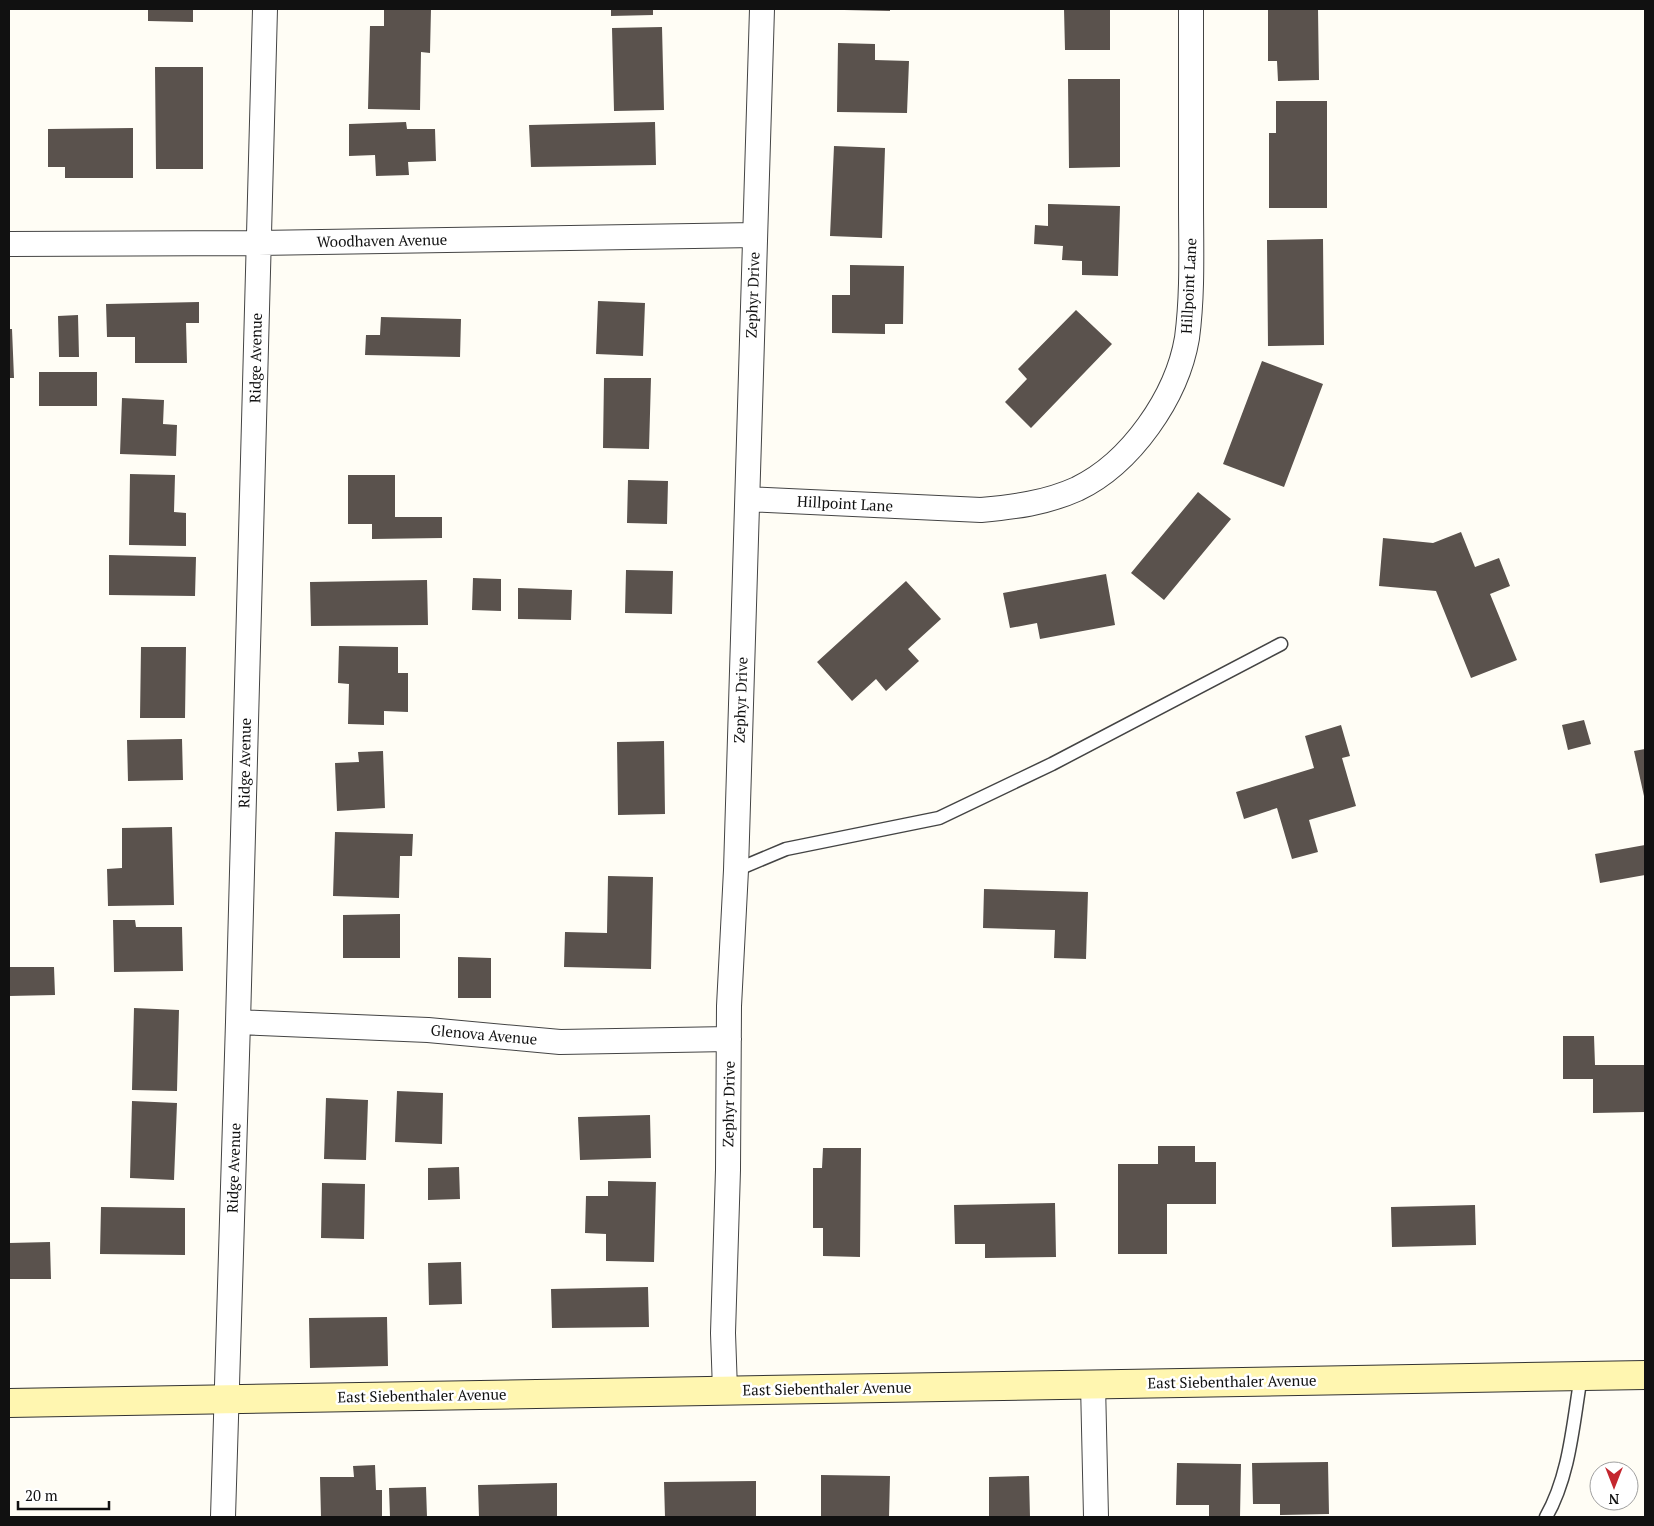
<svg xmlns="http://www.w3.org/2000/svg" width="1654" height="1526" font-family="'PT Serif',serif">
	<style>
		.building { fill: #5a524d }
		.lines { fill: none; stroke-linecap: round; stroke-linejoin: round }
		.lane-casing { stroke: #444; stroke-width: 15 }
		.street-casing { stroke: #444; stroke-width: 26 }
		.secondary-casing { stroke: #333; stroke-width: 30 }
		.lane { stroke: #fff; stroke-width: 12 }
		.street { stroke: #fff; stroke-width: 24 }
		.secondary { stroke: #fff6b0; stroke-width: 28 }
		.labels { text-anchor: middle; stroke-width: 5; stroke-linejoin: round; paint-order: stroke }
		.street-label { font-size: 15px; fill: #111; stroke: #fff }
	</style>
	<rect width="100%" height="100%" fill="#fffdf5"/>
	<path class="building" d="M148,9H193V22L148,21Z
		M384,9H431L430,53L421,52L420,110L368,109L370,26H384Z
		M611,9H653V15L611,16Z
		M844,9H890V11L844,10Z
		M1064,9H1110V50H1065Z
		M1268,9H1318L1319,80L1278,81L1277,61H1268Z
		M662,27L664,110L614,111L612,28Z
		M838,43L875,44V60L909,61L907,113L837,112Z
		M155,67H203V169H156Z
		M1068,79H1120V167L1069,168Z
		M1276,101H1327V208H1269V133H1276Z
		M406,122L407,129H435L436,161L408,162L409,175L376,176L375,155L349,156V124Z
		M655,122L656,165L531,167L529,125Z
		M133,128V178H65V167H48V129Z
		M834,146L885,148L882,238L830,236Z
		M1048,204L1120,206L1118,276L1082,275V261L1062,260L1063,246L1034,244L1035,225L1048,226Z
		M1323,239L1324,345L1268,346L1267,240Z
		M850,265L904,266L903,324H885V334L832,333V295H850Z
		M598,301L645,303L643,356L596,354Z
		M199,302V323H186L187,363H135V337H107L106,304Z
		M1076,310L1112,344L1031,428L1005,402L1027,379L1018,369Z
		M78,315L79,357H59L58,316Z
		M381,317L461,319L460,357L365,355L366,335H380Z
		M9,329H12L14,378H9Z
		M1262,361L1323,384L1284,487L1223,464Z
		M39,372H97V406H39Z
		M604,378H651L649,449L603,448Z
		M122,398L164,400L163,424L177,425L176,456L120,454Z
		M130,474L175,475L174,512L186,513V546L129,545Z
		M348,475H395V517H442V538L372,539V524H348Z
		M628,480L668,481L667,524L627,523Z
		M1198,492L1231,519L1164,600L1131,573Z
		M1461,532L1475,567L1499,558L1510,586L1490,594L1517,660L1471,678L1436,591L1379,586L1383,538L1433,543Z
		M109,555L196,557L195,596L109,595Z
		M626,570L673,571L672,614L625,613Z
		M1106,574L1115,625L1040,639L1037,623L1010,628L1003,593Z
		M473,578L501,579V611L472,610Z
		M427,580L428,625L311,626L310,582Z
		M906,581L941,619L908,649L919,661L886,691L876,679L852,701L817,662Z
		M518,588L572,590L571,620L518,619Z
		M339,646L398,647V673H408V712L384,711V725L348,724L349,684L338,683Z
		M141,647H186L185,718H140Z
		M1584,720L1591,744L1568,750L1562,725Z
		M1341,725L1350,756L1342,758L1356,806L1309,820L1318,852L1292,859L1277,808L1244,819L1236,792L1314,768L1305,736Z
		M182,739L183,780L128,781L127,740Z
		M664,741L665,814L618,815L617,742Z
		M1645,749V796H1644L1634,751Z
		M383,751L385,808L337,811L335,763L359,762L358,752Z
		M172,827L174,905L108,906L107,869L122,868V828Z
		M335,832L413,834L412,856H400L399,898L333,896Z
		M1645,845V875L1600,883L1595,854Z
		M608,876L653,877L651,969L564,967L565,932L607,933Z
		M984,889L1088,892L1086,959L1054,958L1055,930L983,928Z
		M400,914V958H343V915Z
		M113,920H135L136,927H182L183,971L114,972Z
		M458,957L491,958V998H458Z
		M9,967H54L55,995L9,996Z
		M134,1008L179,1010L177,1091L132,1090Z
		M1563,1036H1594L1595,1065H1645V1112L1593,1113V1079H1563Z
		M397,1091L443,1093L442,1144L395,1142Z
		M326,1098L368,1100L366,1160L324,1159Z
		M132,1101L177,1103L174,1180L130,1178Z
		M650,1115L651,1158L580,1160L578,1117Z
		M1158,1146H1195V1162H1216V1204H1167V1254H1118V1164H1158Z
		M823,1148H861L860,1257L823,1256V1228H813V1168H822Z
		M459,1167L460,1199L428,1200V1168Z
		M608,1181L656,1182L654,1262L606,1261V1234L585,1233L586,1196H608Z
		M322,1183L365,1184L364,1239L321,1238Z
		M1055,1203L1056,1257L985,1258V1244H955L954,1205Z
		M1475,1205L1476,1245L1392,1247L1391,1207Z
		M101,1207L185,1208V1255L100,1254Z
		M50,1242L51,1279H9V1243Z
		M461,1262L462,1304L429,1305L428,1263Z
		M648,1287L649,1327L552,1328L551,1289Z
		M387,1317L388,1366L310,1368L309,1318Z
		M1328,1462L1329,1514L1280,1515V1504H1253L1252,1463Z
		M1177,1463L1241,1464L1240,1517H1209V1505H1176Z
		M375,1465L376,1490H382V1517H321L320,1477H354L353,1466Z
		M821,1475L890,1476L889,1517H821Z
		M1029,1476L1030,1517H989V1477Z
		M756,1481V1517H665L664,1482Z
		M557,1483V1517H479L478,1485Z
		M426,1487L427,1517H390L389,1488Z"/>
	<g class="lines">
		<g class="lane-casing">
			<path id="lane" d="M736,870L786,849L939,818L1052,764L1281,644
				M1546,1517C1570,1475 1573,1423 1581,1376"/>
		</g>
		<g class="street-casing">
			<path id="street" d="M9,244L258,243L755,235
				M748,499L981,510C1014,507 1046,503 1077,489C1131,463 1177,397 1187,338C1193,293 1191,247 1191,202C1191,138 1191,73 1191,9
				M238,1022L428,1030L560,1042L729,1039
				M1093,1384L1096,1517
				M725,1390L723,1333L728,1170L729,1006L736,870L762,9
				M223,1517L238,1022L265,9"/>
		</g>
		<g class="secondary-casing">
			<path id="secondary" d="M9,1403L1645,1375"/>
		</g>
		<use href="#lane" class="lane"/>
		<use href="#street" class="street"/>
		<use href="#secondary" class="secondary"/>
	</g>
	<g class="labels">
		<g class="street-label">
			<text transform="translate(382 241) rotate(-1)" y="5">Woodhaven Avenue</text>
			<text transform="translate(1189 286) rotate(-87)" y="5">Hillpoint Lane</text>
			<text transform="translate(753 295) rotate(-88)" y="5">Zephyr Drive</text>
			<text transform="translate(256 358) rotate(-89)" y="5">Ridge Avenue</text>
			<text transform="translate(845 504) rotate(3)" y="5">Hillpoint Lane</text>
			<text transform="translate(741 700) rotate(-88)" y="5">Zephyr Drive</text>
			<text transform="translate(245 763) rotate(-89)" y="5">Ridge Avenue</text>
			<text transform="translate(484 1035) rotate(5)" y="5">Glenova Avenue</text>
			<text transform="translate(729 1104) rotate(-89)" y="5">Zephyr Drive</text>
			<text transform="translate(234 1168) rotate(-88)" y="5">Ridge Avenue</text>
			<text transform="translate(1232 1382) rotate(-1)" y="5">East Siebenthaler Avenue</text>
			<text transform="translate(827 1389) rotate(-1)" y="5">East Siebenthaler Avenue</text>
			<text transform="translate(422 1396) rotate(-1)" y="5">East Siebenthaler Avenue</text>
		</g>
	</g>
	<rect width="1654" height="1526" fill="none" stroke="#111111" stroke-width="20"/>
	<g transform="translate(1614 1486) rotate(180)"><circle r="24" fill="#ffffff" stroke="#a0a0a0"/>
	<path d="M0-4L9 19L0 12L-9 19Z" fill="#c4262e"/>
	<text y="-8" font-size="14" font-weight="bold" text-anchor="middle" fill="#111111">N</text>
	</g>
	<path d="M18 1501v8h91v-8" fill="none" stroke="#111111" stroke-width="2.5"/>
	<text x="25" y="1501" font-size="15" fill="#111111" stroke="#ffffff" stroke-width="4" paint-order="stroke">20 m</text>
</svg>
